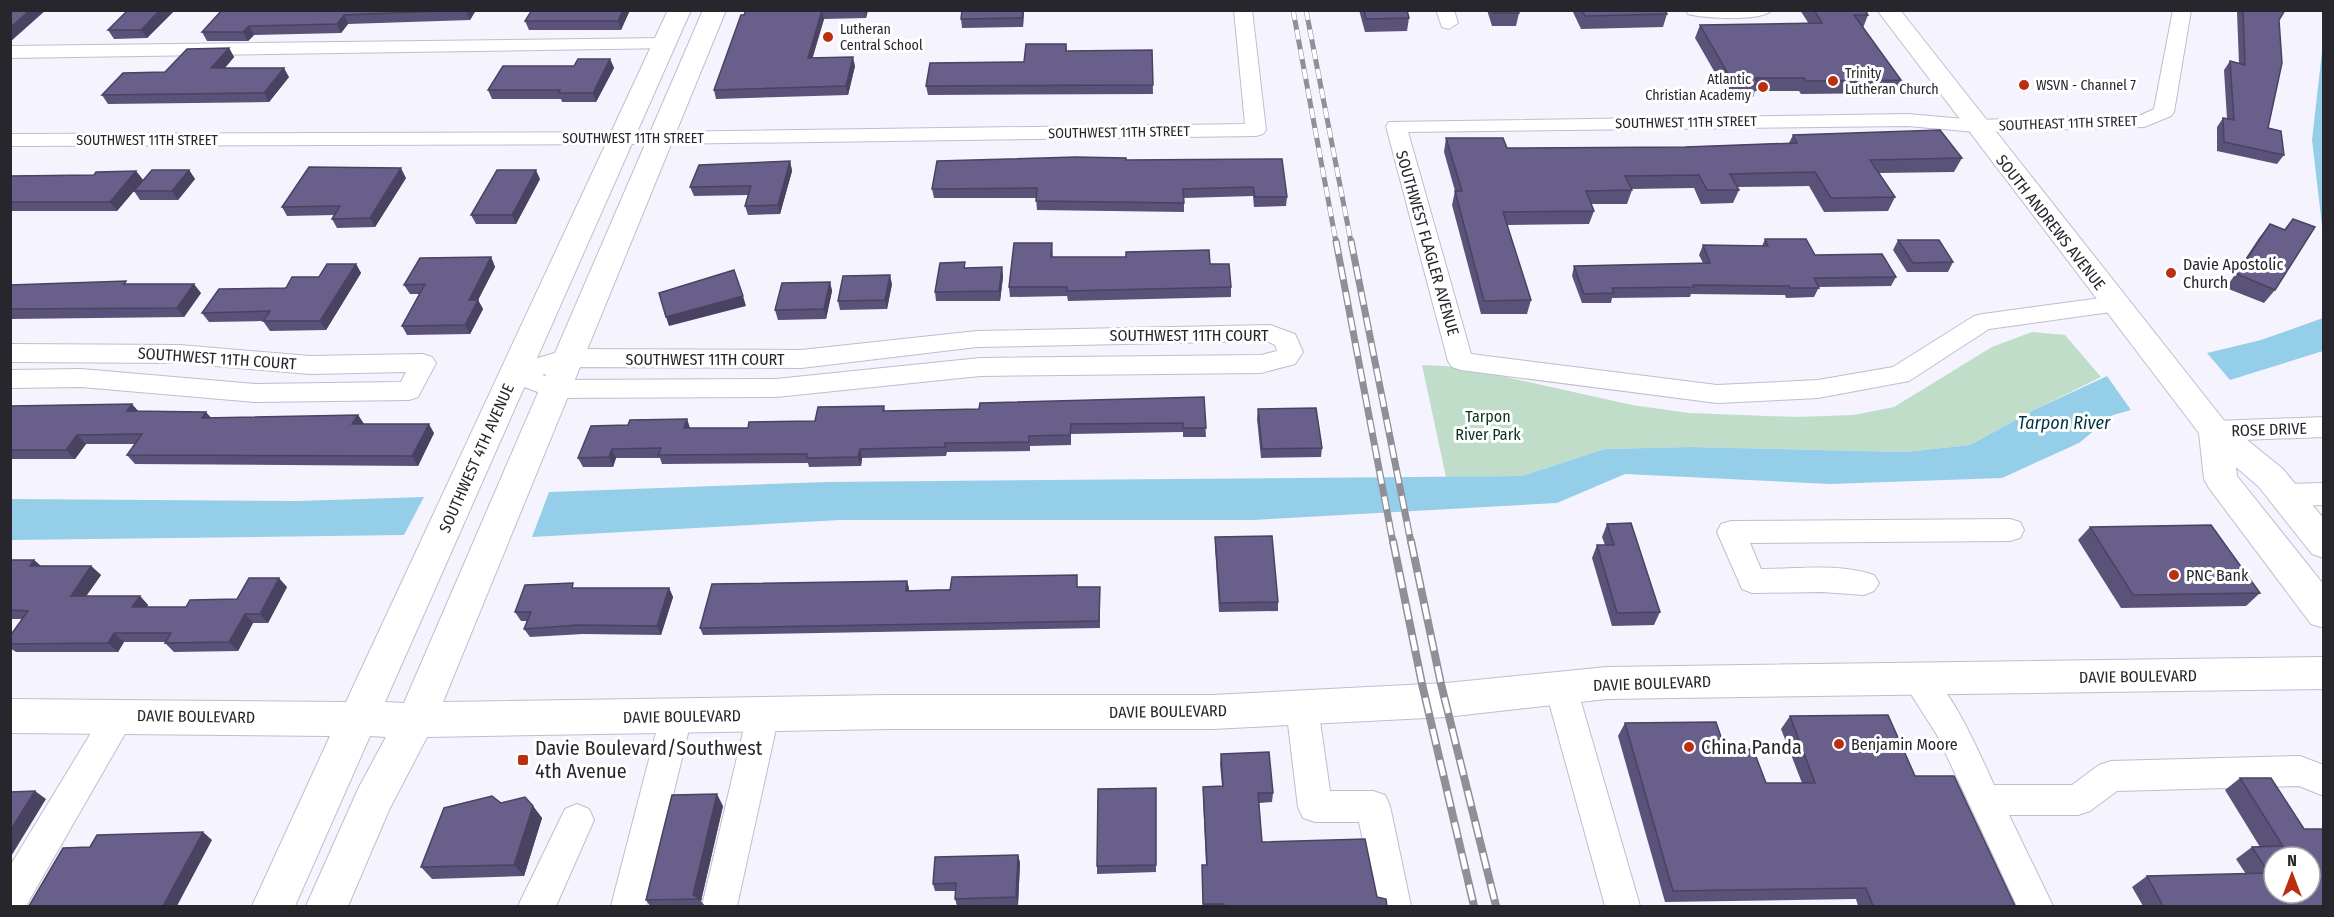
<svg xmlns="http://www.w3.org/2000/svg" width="2334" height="917" font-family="'Fira Sans Condensed',sans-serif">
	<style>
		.green { fill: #bfddc8 }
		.water { fill: #95cee9 }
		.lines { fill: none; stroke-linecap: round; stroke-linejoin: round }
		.minor-casing { stroke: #c0bdcf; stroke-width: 2 }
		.major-casing { stroke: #c0bdcf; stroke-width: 2 }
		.minor { fill: #fff; fill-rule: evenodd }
		.major { fill: #fff; fill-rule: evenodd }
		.rail-far2-casing { stroke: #908e97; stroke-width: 5 }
		.rail-far1-casing { stroke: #908e97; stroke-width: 7 }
		.rail-casing { stroke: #908e97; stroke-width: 8 }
		.rail-far2 { stroke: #fff; stroke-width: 4; stroke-dasharray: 10; stroke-linecap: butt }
		.rail-far1 { stroke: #fff; stroke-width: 4.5; stroke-dasharray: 13; stroke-linecap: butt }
		.rail { stroke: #fff; stroke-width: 5; stroke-dasharray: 16; stroke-linecap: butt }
		.wall { fill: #5a5278 }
		.shaded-wall { fill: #4a4261 }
		.building { fill: #695f8b; stroke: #4a4261; stroke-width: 1.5; fill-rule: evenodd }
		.poi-dot { fill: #ba2e12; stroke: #fff; stroke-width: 2 }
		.labels { text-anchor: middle; stroke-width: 6; stroke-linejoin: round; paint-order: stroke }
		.far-poi-label { font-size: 14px; fill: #27262c; stroke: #fff; text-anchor: start }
		.far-street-label { font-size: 14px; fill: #27262c; stroke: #fff }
		.street-label { font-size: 16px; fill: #27262c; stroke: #fff }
		.poi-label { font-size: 16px; fill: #27262c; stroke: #fff; text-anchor: start }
		.park-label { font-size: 16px; fill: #0b331d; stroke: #fff }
		.water-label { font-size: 18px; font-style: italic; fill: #003345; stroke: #fff }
		.near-poi-label { font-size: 20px; fill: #27262c; stroke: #fff; text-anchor: start }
	</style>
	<rect width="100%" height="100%" fill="#f5f3fe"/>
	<path class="green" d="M2032,332L2065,335L2101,377L2036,409L1970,445L1906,452L1690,447L1605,449L1522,476L1446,477L1422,365L1461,367L1632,405L1689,413L1796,417L1854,415L1894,407L1992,347Z"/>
	<path class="water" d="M2323,43L2324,234H2323L2312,140Z
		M2323,318V351L2230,380L2207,353L2261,340Z
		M2107,376L2131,410L2113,415L2079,443L2002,478L1830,484L1625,474L1557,503L1253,520H840L532,537L549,492L828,482L1522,476L1605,449L1690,447L1906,452L1970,445L2036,409Z
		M424,497L404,535L11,540V499L298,501Z"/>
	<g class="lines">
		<g class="minor-casing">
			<path id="minor" d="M1234,10H1252L1266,130L1263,134L1256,136L661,144L10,146V134L661,132L1245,124Z
				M1436,10H1454L1458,23L1449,29L1442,27Z
				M1686,10H1772C1762,22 1703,18 1688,14Z
				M2173,10H2191L2174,112L2171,116L2144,127L1976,132L1908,126L1408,132L1471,354L1717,385L1818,380L1893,367L1974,316L1983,314L2116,296L2125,298L2128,304L2125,310L1989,329L1909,381L1818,398L1717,403L1461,370L1452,367L1448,361L1386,126L1389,122L1908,114L1976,120L2141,115L2154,109Z
				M665,38L675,44L672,48L10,58V46Z
				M1270,325L1295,334L1303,352L1295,364L1261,373L980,376L776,397L554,398L505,380L501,374L505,368L568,349L801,350L977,331ZM1267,341L1275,345L1277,351L1261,355L980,358L776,379L556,380L542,375L568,367L801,368L977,347Z
				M10,344L180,345L310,356L423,354L432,357L436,363L418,397L409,400L255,402L81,387L10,388V370L81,369L255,384L401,382L406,372L310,374L180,363L10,362Z
				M2324,417V437L2215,441L2206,438L2202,431L2206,424L2215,421Z
				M2324,483V505L2284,506L2274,502L2270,495L2274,488L2284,484Z
				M2010,519L2020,522L2024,530L2020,538L2010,541L1750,543L1761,569C1797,569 1840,563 1874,575L1879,583L1874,591L1864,595L1822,592L1752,593L1742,589L1717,532L1721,524L1731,521Z
				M1918,667C1948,677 1980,755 1994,785H2072L2099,765L2111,761L2300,756L2324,765V796L2299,786L2117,791L2090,811L2078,815H2009L2053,906H2017L1937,735L1902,680L1907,671Z
				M1561,675L1572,678L1577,688L1640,906H1605L1545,688L1550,678Z
				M1302,693L1313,697L1318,707L1330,791H1373L1385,795L1390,806L1411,906H1377L1359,822H1315L1303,818L1298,807L1286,707L1291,697Z
				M119,701L130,705L135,715L130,725L26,906H10V866L108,705Z
				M763,701L774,705L779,715L737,906H702L747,715L752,705Z
				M676,703L687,707L692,717L646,906H611L660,717L665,707Z
				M577,804L589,809L594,820L556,906H518L565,809Z"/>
		</g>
		<g class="major-casing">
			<path id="major" d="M668,10H691L385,702L404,703L703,10H726L443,702L890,695H1212L1446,683L1607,667L2324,657V689L1607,699L1446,717L1212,729H890L427,737L389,810L348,906H306L359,787L386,737L370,736L295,906H252L330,736L10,733V699L346,702Z
				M1877,10H1900L2226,423L2283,469L2324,519V558L2312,554L2259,487L2236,467L2237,476L2324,585V628L2311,624L2209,488L2204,479L2199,433Z"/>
		</g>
		<use href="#minor" class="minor"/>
		<use href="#major" class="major"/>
		<g class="rail-far2-casing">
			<path id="rail-far2" d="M1293,10L1336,242
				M1306,10L1351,242"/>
		</g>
		<g class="rail-far1-casing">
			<path id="rail-far1" d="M1336,241L1393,543
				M1351,241L1411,543"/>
		</g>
		<g class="rail-casing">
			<path id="rail" d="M1393,541L1422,684L1474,906
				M1411,541L1441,684L1496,906"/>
		</g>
		<use href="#rail-far2" class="rail-far2"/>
		<use href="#rail-far1" class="rail-far1"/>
		<use href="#rail" class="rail"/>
	</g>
	<path class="wall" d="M175,10L147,38L114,39L108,30Z
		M222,10H476L470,20L348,24L341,33L254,35L248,41H207L202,32Z
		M630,10L621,30H529L525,21Z
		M746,10H868L866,18L824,19L812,58L855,66L848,95L716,99L714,90Z
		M1024,10L1023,27L962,28L961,19Z
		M1359,10H1407L1409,18L1407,31L1365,32Z
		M1487,10H1518L1519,13L1516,26H1492Z
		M1572,10H1665L1667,14L1663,27L1581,29Z
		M1800,10H1865L1868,15L1863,28L1901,80L1895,93L1801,94L1799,91H1755L1753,97H1729L1695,38L1700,25L1809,24Z
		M2238,10H2285L2279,20L2268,128L2284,155L2277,164L2217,151V127L2223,118L2227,119L2224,70L2230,61L2239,64L2237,12Z
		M1066,44L1067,51L1152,50L1153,94L928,95L926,86L1024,62Z
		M229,48L234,57L225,68L289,77L269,102L108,104L102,95Z
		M610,59L614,68L596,102H562L561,99H492L488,90L574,66Z
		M1793,135L1962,158L1954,172L1879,173L1895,197L1888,211L1824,212L1809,186L1737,187L1739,190L1733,203L1701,204L1694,188L1631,189L1632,190L1627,204H1591L1594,211L1589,224L1507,225L1531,300L1527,314H1481L1452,205L1455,191L1444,152L1446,138L1507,148L1685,147L1789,143Z
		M1282,159L1287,197L1286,206L1254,207L1253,196L1184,198V212L1037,210L1036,198H934L932,189Z
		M790,161L792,171L780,214L748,215L745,206L748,195L694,196L690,187Z
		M189,170L195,179L178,200H140L134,191L117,211H10V176L94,175L136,171L143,180Z
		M406,178L375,227L337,228L332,219L334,215L287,216L282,207Z
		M540,179L516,224H476L471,215Z
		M2293,219L2275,290L2264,303L2226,288L2259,238L2270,224L2284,230Z
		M1765,239L1815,255L1896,277L1891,286L1819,287L1814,297L1786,298L1785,295L1691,294L1690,297L1612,298L1611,303H1582L1572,276L1574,266L1703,263L1699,255L1703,245L1762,246Z
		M1898,240L1953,262L1948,272H1907L1893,250Z
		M1052,243L1053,257H1126L1210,264L1231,287V297L1068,301L1067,296L1010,297L1009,287Z
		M491,257L495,267L478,300L483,309L470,334L407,335L402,326L419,294H410L404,285Z
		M356,264L361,273L326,330L270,331L263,321L209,322L202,313L319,277Z
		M1002,267L1003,277L1000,301H936L935,292L966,268Z
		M830,282L832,291L826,319L778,320L775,310Z
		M892,284L887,309L840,310L838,301Z
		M10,285L201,293L184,317L10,319Z
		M1204,397L1206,437H1183V432L1071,434V445L1030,446V451L947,452L946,456L862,458L861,466L809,467L808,463L662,464L660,458H616L613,467H583L578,458L687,419L690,428H748L815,421L884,406L885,411L979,409Z
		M10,406L138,411L211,418L358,415L364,424L434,433L418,466L135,464L127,455L135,444H86L75,459H10Z
		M1258,409L1322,448L1321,457L1261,458L1257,419Z
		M1607,524L1660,612L1654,625L1612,626L1592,558L1597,545H1605L1602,537Z
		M2090,527L2260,593L2246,606L2121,608L2078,540Z
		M1215,537L1278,602V611L1219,612L1215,546Z
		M10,560H34L41,566H91L101,575L86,596H140L148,605L147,607H186L237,599L287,587L268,623H253L238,651L174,652L165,643L166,642H124L118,652H16L10,648V636L22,619H10Z
		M1078,587H1100V628L703,635L700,628L909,588V590Z
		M575,588H669L673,597L661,635L583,634L530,637L524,629L527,621H521L515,612Z
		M1790,716L1915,776L2015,906H1858L1856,899L1665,902L1618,736L1625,723L1725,749L1766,783H1802L1781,729Z
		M1221,754L1273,793L1272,802L1259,803L1262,842L1377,897L1387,906H1203L1202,865H1206L1203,797V787L1222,786L1220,764Z
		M2240,778L2324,906H2143L2132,887L2147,876L2246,874L2236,859L2252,847H2260L2225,790Z
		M1156,788V872L1097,874V866Z
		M501,803L533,806L542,818L524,876L432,879L421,867Z
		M723,806L701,901L705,906H650L646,900Z
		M1018,855L1020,863L1018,905L957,906L955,899L956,891H935L933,884Z"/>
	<path class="shaded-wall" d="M30,10H46L10,42V28Z
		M160,10H175L147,38L141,30Z
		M476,10L470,20L466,11Z
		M623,10H630L621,30L618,21Z
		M822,10L824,19L810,67L808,58Z
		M865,10H868L866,18Z
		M1023,10H1024L1023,27L1022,18Z
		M344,15L348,24L341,33L337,24Z
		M249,26L254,35L248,41L243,32Z
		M229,48L234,57L217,77L211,68Z
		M853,57L855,66L848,95L846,86Z
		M610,59L614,68L596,102L593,93Z
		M284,68L289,77L269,102L264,93Z
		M790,161L792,171L780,214L778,205Z
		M401,168L406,178L375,227L370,218Z
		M189,170L195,179L178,200L172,191Z
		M536,170L540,179L516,224L512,215Z
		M136,171L143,180L117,211L110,202Z
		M491,257L495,267L478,300L483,309L470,334L465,325L469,300Z
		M356,264L361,273L326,330L320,321Z
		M1002,267L1003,277L1000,301L999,291Z
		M890,275L892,284L887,309L885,300Z
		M830,282L832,291L826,319L824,309Z
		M194,284L201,293L184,317L177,308Z
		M743,296L746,306L669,326L666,317Z
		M132,404L140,413L127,411Z
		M206,412L214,421L202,418Z
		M358,415L364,424H352Z
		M687,419L690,429L684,428Z
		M429,424L434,433L418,466L412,456Z
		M77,435L86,444L75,459L66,450Z
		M612,449L616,458L613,467L609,457Z
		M860,449L862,458L861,466L858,457Z
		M34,560L44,569L30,566Z
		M91,566L101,575L80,605L71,596Z
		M279,578L287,587L268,623L260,614Z
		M907,581L909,588L908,598L906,591Z
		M669,588L673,597L661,635L657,626Z
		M140,596L148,605L141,616L132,607Z
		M245,614L253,623L238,651L229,642Z
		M114,633L124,642L118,652L108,643Z
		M35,791L46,799L10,858V831Z
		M717,794L723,806L701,901L693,895Z
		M533,806L542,818L524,876L514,865Z
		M203,832L212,840L177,906H163Z
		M1018,855L1020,863L1018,905L1016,897Z"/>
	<path class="building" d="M10,10H30L10,28Z
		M128,10H160L141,30H108Z
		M222,10H466L344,15L337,24L249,26L243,32H202Z
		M532,10H623L618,21H525Z
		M746,10H822L808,58L853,57L846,86L714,90L741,15H744Z
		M962,10H1023L1022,18L961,19Z
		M1364,10H1407L1409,18L1366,19Z
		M1494,10H1518L1519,13H1494Z
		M1582,10H1665L1667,14L1585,16Z
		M1814,10H1865L1868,15H1854L1901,80L1806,81L1804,78H1755L1758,84H1734L1700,25L1822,23Z
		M2243,10H2285L2279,20L2282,63L2268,128L2281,131L2284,155L2224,142L2223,118L2234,120L2230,61L2245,65Z
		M1026,44H1066V51L1152,50L1153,85L926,86L930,63L1024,62Z
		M229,48L211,68H284L264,93L102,95L123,73L165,72L187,49Z
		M578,59H610L593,93H559L560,90H488L503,66H574Z
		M1940,130L1962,158L1870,160L1895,197L1831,198L1815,172L1730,174L1739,190H1707L1699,175L1625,176L1632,190L1586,191L1594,211L1503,212L1531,300L1484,301L1455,191H1462L1446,138H1503L1507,148L1685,147L1797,143L1793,135Z
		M1076,157L1126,158V160L1282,159L1287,197H1255L1253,187L1183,189L1184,203L1036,201L1037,188L932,189L937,161Z
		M790,161L778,205L745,206L751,186L690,187L699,165Z
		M309,167L401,168L370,218L332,219L340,206L282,207Z
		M152,170H189L172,191H134Z
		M497,170H536L512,215H471Z
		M136,171L110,202H10V176L94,175L96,172Z
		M2293,219L2315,227L2275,290L2237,274L2270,224L2285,230Z
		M1765,239H1806L1815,255L1882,254L1896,277L1814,278L1819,288H1790L1789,286L1693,285L1694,287L1612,288L1614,293L1584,294L1574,266L1710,263L1703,245L1768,246Z
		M1898,240H1939L1953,262L1913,263Z
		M1014,243H1052L1051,257H1126V252L1209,250L1210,264H1229L1231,287L1067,291V287H1009Z
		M491,257L469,300H478L465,325L402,326L425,284L404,285L420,258Z
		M965,262L964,268L1002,267L999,291L935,292L940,263Z
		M327,264H356L320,321H263L270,311L202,313L219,289L286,288L292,277H319Z
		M734,270L743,296L666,317L659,293Z
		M890,275L885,300L838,301L843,276Z
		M126,281L124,284H194L177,308L10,309V285Z
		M830,282L824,309L775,310L782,283Z
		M1204,397L1206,428H1183V423L1071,424L1070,435L1029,436V442L945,443V447L860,449L858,457L807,458V454L658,455L661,448L612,449L609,457L578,458L591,426L628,425L630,420L687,419L684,428H748L749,422L815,421L818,407L884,406L883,411L979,409L980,403Z
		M132,404L127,411L206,412L202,418L358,415L352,424H429L412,456L127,455L142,434L77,435L66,450H10V406Z
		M1316,408L1322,448L1262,449L1258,409Z
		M1631,523L1660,612L1617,613L1597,545H1614L1607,524Z
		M2211,525L2260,593L2133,595L2090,527Z
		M1272,536L1278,602L1220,603L1215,537Z
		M10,560H34L30,566H91L71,596H140L132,607H186L190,600L237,599L249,578H279L260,614H245L229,642L165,643L171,633H114L108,643L10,644V636L28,611L10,610Z
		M1077,575V587H1100L1099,621L700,628L712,584L907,581L906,591L950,590L952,577Z
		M573,583L572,588H669L657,626L578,625L524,629L531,612H515L525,585Z
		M1888,715L1915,776H1954L2015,906H1873L1866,888L1673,891L1625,723L1716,722L1725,749H1753L1766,783H1815L1790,716Z
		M1269,752L1273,793H1258L1262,842L1365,839L1377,897L1386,899L1387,906H1224V904H1203L1202,865H1207L1203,787L1223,786L1221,754Z
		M2240,778H2271L2304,829H2324V906H2163L2147,876L2269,873L2252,847L2283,846ZM2274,857H2310V893H2274Z
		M1156,788V865L1097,866L1098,789Z
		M35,791L10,831V792Z
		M717,794L693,895L700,899L646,900L672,795Z
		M492,796L501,803L525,797L533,806L514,865L421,867L444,808Z
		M203,832L163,906H29L63,848L90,847L97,835Z
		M1018,855L1016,897L955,899L956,883L933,884L935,857Z"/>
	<g class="poi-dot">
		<circle cx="828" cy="37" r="6"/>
		<circle cx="1833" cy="81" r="6"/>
		<circle cx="2024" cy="85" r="6"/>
		<circle cx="1763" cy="87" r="6"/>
		<circle cx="2171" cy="273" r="6"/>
		<circle cx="2174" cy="575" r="6"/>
		<circle cx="1839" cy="744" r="6"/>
		<circle cx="1689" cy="747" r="6"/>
		<rect x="517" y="754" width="12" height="12" rx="3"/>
	</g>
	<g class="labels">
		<g class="far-poi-label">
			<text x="840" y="34">Lutheran<tspan x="840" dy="16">Central School</tspan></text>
			<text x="1845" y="78">Trinity<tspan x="1845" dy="16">Lutheran Church</tspan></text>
			<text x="1751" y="84" text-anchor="end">Atlantic<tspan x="1751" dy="16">Christian Academy</tspan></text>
			<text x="2036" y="90">WSVN - Channel 7</text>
		</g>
		<g class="far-street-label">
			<text transform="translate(1686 122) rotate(-1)" y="5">SOUTHWEST 11TH STREET</text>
			<text transform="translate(2068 123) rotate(-2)" y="5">SOUTHEAST 11TH STREET</text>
			<text transform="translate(1119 132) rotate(-1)" y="5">SOUTHWEST 11TH STREET</text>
			<text x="633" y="143">SOUTHWEST 11TH STREET</text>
			<text x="147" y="145">SOUTHWEST 11TH STREET</text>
		</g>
		<g class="street-label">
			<text transform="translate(2051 222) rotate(52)" y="6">SOUTH ANDREWS AVENUE</text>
			<text transform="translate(1428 243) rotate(74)" y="6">SOUTHWEST FLAGLER AVENUE</text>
			<text x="1189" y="341">SOUTHWEST 11TH COURT</text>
			<text transform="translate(217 358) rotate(4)" y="6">SOUTHWEST 11TH COURT</text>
			<text x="705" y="365">SOUTHWEST 11TH COURT</text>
			<text transform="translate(2269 429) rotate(-2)" y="6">ROSE DRIVE</text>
			<text transform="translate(476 458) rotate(-66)" y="6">SOUTHWEST 4TH AVENUE</text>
			<text transform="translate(2138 676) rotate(-1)" y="6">DAVIE BOULEVARD</text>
			<text transform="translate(1652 683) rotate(-2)" y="6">DAVIE BOULEVARD</text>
			<text transform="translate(1168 711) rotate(-1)" y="6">DAVIE BOULEVARD</text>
			<text transform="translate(196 716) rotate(1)" y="6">DAVIE BOULEVARD</text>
			<text transform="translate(682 716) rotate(-1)" y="6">DAVIE BOULEVARD</text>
		</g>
		<g class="poi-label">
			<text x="2183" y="270">Davie Apostolic<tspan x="2183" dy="18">Church</tspan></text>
			<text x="2186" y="581">PNC Bank</text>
			<text x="1851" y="750">Benjamin Moore</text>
		</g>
		<g class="park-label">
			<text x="1488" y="422">Tarpon<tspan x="1488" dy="18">River Park</tspan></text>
		</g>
		<g class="water-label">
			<text x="2064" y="429">Tarpon River</text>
		</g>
		<g class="near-poi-label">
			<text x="1701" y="754">China Panda</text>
			<text x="535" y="755">Davie Boulevard/Southwest<tspan x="535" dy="23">4th Avenue</tspan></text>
		</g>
	</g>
	<rect width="2334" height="917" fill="none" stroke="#27262c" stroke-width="24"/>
	<g transform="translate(2292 875)"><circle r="28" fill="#ffffff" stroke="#a9a8ab" stroke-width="1.5"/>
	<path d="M0-4.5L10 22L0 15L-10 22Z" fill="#ba2e12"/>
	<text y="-9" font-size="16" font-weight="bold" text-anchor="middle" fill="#27262c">N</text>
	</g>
</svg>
